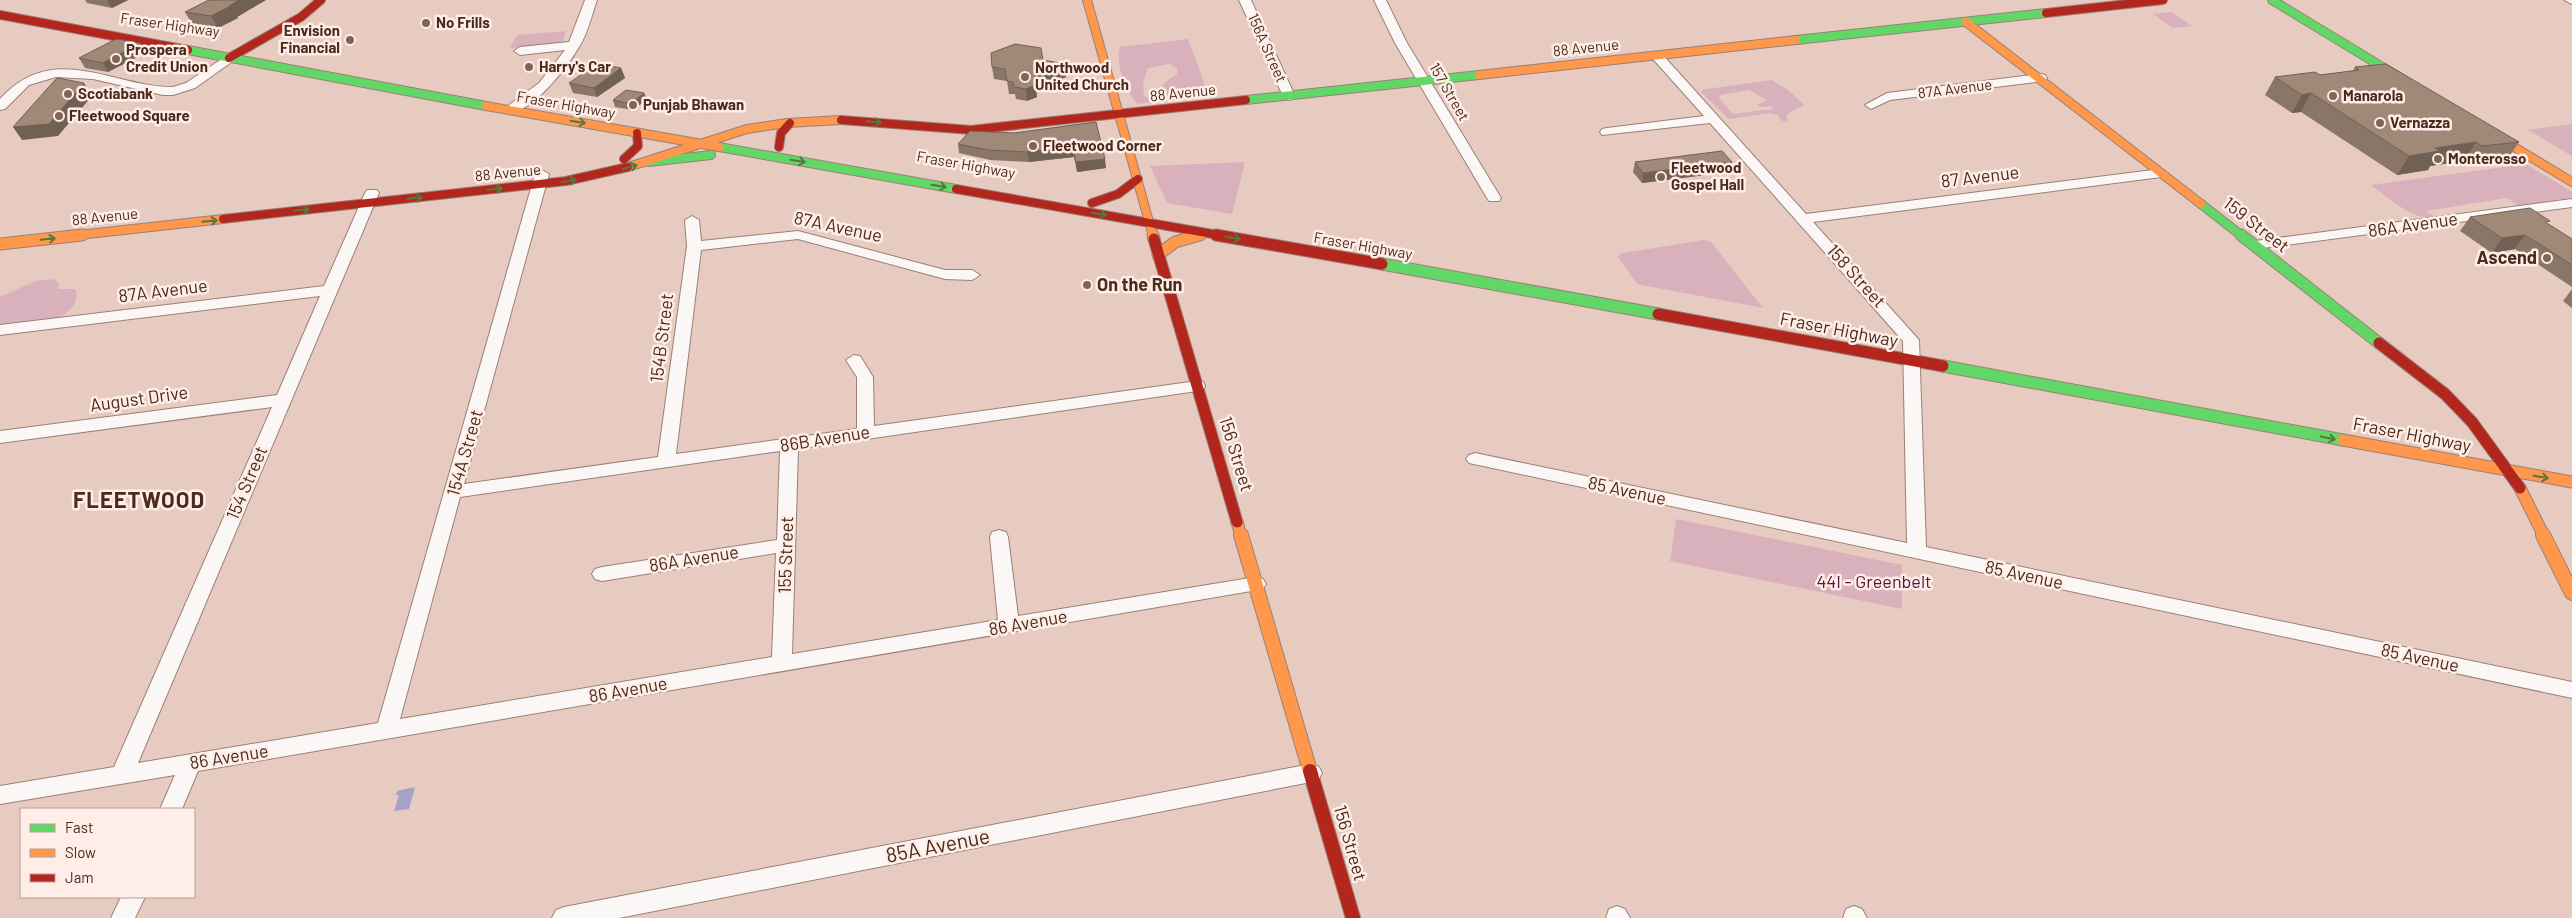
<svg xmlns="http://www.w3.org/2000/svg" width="2572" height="918" font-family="Barlow,sans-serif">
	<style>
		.green { fill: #d8b1bc; fill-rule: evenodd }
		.water { fill: #a7a0c7 }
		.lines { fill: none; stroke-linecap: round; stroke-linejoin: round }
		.street-casing { stroke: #9a8075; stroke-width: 2 }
		.fast-far1-casing { stroke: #9a8075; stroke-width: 10 }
		.fast-casing { stroke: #9a8075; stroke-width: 13 }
		.slow-far2-casing { stroke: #9a8075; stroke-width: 10 }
		.slow-far1-casing { stroke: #9a8075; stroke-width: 13 }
		.slow-casing { stroke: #9a8075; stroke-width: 16 }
		.jam-far2-casing { stroke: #9a8075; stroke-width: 10 }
		.jam-far1-casing { stroke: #9a8075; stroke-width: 13 }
		.jam-casing { stroke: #9a8075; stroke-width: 16 }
		.street { fill: #fbf7f6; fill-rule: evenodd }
		.fast-far1 { stroke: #63d668; stroke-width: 8 }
		.fast { stroke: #63d668; stroke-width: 11 }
		.slow-far2 { stroke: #ff974d; stroke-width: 8 }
		.slow-far1 { stroke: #ff974d; stroke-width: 11 }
		.slow { stroke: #ff974d; stroke-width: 14 }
		.jam-far2 { stroke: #b3261e; stroke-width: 8 }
		.jam-far1 { stroke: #b3261e; stroke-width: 11 }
		.jam { stroke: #b3261e; stroke-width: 14 }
		.wall { fill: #8a7667 }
		.shaded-wall { fill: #716054 }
		.building { fill: #a18978; stroke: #716054 }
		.oneway { stroke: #56783f }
		.poi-dot { fill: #826357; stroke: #ffeee7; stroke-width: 2 }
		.labels { text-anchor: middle; stroke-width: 5; stroke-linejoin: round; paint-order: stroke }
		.far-poi-label { font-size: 15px; font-weight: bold; fill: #4b2b1e; stroke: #ffeee7; text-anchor: start }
		.far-street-label { font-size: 15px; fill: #4b2b1e; stroke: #ffeee7 }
		.street-label { font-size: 18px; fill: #4b2b1e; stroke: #ffeee7 }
		.poi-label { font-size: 18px; font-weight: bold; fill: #4b2b1e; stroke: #ffeee7; text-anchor: end }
		.park-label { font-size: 18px; fill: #5a1145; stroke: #ffeee7 }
		.near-street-label { font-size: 21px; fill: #4b2b1e; stroke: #ffeee7 }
		.district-label { font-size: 22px; font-weight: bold; letter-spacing: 1px; fill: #4b2b1e; stroke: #ffeee7 }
	</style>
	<rect width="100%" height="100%" fill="#e7cbc0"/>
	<path class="green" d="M2172,12L2192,26L2173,28L2153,14Z
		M566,31L562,44L510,48L517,35Z
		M1188,39L1209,96L1137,104C1126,88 1115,67 1120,47ZM1169,64L1177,68V74L1164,83L1157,97L1150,98L1144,96L1143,83L1148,68Z
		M1772,80L1788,90L1804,105L1787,114V121H1782L1778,118L1779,115L1770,113L1729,119L1702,93V90L1707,89ZM1749,90L1767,100L1757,105L1762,107L1772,106L1773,109L1733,114L1719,98L1721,95Z
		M2572,124V156L2528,130Z
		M1245,162L1232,214L1167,203L1150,166Z
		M2526,164L2572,192V198L2519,206L2507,198L2426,211L2436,218C2413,221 2389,198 2371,185Z
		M1704,240L1711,242L1763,308L1637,284L1617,256L1623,253Z
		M53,279L59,283L58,289H75C81,299 70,312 60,317C44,323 17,323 0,325V297L36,281Z
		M1676,519L1902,565V609L1670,561Z"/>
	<path class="water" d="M415,787L409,809L394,811L399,795H396L397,791Z"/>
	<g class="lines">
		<g class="street-casing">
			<path id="street" d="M585,0H597C592,15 587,35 579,47C570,63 531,116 509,111L508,108L509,105L539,83L565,50L520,55L514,51L520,47L569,42Z
				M1239,0H1251L1295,96L1293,99L1289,100L1283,96Z
				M1374,0H1386L1407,43L1501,198L1499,201H1489L1487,198L1395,43Z
				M2564,0H2572V4Z
				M1657,52L1661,53L1806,214L2161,169L2168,173L2161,177L1813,222L1919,340L1926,547L2572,682V698L1469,463L1466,459L1469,455L1475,453L1907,543L1903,341L1710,123L1602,135L1600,132L1602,129L1607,128L1704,116L1653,59L1651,56Z
				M229,54L235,58L233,61L195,88L173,95H163L93,79L56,77L29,85L5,109L0,110V99C54,40 111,87 173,87L186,83Z
				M2041,74L2045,75L2047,78L2045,81L1890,100L1871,109L1865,105L1887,93Z
				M542,170L549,174L464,484L658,457L687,246L685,220L692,216L699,220L701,241L798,231L945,270H972L980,275L972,280L945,279L798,239L701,250L676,454L857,429V377L846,360L854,355L860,356L873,377L874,426L1197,381L1203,382L1205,386L1203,390L1197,391L798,449L792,654L998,620L990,537L992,532L999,530L1006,532L1008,537L1018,616L1256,577L1263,579L1266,584L1263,589L198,771L182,809H160L175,775L0,804V786L114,767L272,407L0,443V431L277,395L320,296L0,335V325L324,286L365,193L367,190H377L379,193L138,763L378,723L535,174ZM780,451L777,540L602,567L595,569L592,574L595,579L602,581L776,553L772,657L400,719L460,497Z
				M2572,199V207L2255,249L2248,245L2255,241Z
				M1311,764L1319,767L1322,773L1319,779L1311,782L619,918H552L556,910L564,907Z
				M121,897H145L135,918H111Z
				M1617,906L1625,909L1630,918H1606L1609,909Z
				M1854,906L1862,909L1867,918H1843L1846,909Z"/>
		</g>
		<g class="fast-far1-casing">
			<path id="fast-far1" d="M2272,0L2407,82
				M1796,40L2046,13
				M188,50L486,106
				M1246,100L1479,75
				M719,147L956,189
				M649,162L711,155
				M2201,204L2242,236"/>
		</g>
		<g class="fast-casing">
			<path id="fast" d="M2241,235L2379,343
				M1382,264L1658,314
				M1943,366L2343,440"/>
		</g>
		<g class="slow-far2-casing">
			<path id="slow-far2" d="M1087,0L1153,236
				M1966,22L2201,204
				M1479,75L1796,40
				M486,106L719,147
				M2486,130L2572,182
				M628,167L747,129L787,123L841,120
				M70,236L223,219
				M1196,236L1203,234"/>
		</g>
		<g class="slow-far1-casing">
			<path id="slow-far1" d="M1153,235L1154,239
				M0,244L82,235
				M1158,255L1175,242L1200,235
				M2343,440L2572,482
				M2520,488L2544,536
				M1237,522L1241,536"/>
		</g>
		<g class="slow-casing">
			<path id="slow" d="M1241,535L1310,771
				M2543,535L2572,593"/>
		</g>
		<g class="jam-far2-casing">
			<path id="jam-far2" d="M2046,13L2163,0
				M0,15L188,50
				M229,58L301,17L321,0
				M841,120L971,130L1246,100
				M779,147L781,133L790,123
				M624,159L638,146L637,133
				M956,189L1224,236
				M1092,203L1118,194L1138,179
				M223,219L566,181L628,167"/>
		</g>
		<g class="jam-far1-casing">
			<path id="jam-far1" d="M1216,235L1382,264
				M1154,239L1237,522
				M1658,314L1943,366
				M2379,343L2445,394L2472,422L2520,488"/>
		</g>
		<g class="jam-casing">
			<path id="jam" d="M1310,771L1353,918"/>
		</g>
		<use href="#street" class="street"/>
		<use href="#fast-far1" class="fast-far1"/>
		<use href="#fast" class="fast"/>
		<use href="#slow-far2" class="slow-far2"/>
		<use href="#slow-far1" class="slow-far1"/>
		<use href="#slow" class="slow"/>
		<use href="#jam-far2" class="jam-far2"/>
		<use href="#jam-far1" class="jam-far1"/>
		<use href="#jam" class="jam"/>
	</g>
	<path class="wall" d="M85,0H128L112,8L87,3Z
		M209,0H266L237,17L238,18L218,28L192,24L185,12Z
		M145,53L108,72L85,68L79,58Z
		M1043,60L1065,64L1066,77L1036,89L1037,97L1027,101L1016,99L1015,94H1009L1007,81L994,79L992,67Z
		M2355,67L2519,142L2506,161L2470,165L2464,161L2430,166L2428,170L2397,175L2301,112L2292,113L2265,95L2275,77L2320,75L2353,71Z
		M621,68L625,78L597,97L573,93L569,83Z
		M644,93L647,99L633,110L615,107L613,100Z
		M1096,122L1106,168L1077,172L1074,157L1029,162L990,160L959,153L958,144L1014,133Z
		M1635,162H1732L1729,172L1642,183L1633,172Z
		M2470,217L2548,224L2572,239V287L2515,249L2492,253L2460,231Z
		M2572,289V308L2563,301Z"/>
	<path class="shaded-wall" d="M107,0H128L112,8Z
		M239,0H266L237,17L238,18L218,28L211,16Z
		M140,43L145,53L108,72L103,63Z
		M1065,64L1066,77L1036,89L1037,97L1027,101L1026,89L1034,77Z
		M621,68L625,78L597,97L594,88Z
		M84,83L92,96L58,136L22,140L13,127Z
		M644,93L647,99L633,110L631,104Z
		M2311,93L2301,112L2292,113L2302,95Z
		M2476,142L2464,161L2430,166L2428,170L2397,175L2409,156L2435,148Z
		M1072,147L1074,157L1029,162L1027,152Z
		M1105,159L1106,168L1077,172L1076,162Z
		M1732,162L1729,172L1642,183L1643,173Z
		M2525,235L2515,249L2492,253L2502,238Z"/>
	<path class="building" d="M209,0H239L229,6H231L211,16L185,12Z
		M117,39L140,43L103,63L79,58L112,41Z
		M1015,44L1041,48L1043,60L1065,64L1034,77L1035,85L1026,89L1014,87L1013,82L1007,81L1005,69L992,67L991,53Z
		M597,64L621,68L594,88L569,83Z
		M2386,64L2519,142L2482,146L2476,142L2435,148L2440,151L2409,156L2311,93L2302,95L2275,77L2315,72L2320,75L2359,70L2355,67Z
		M58,78L84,83L49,124L13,127L55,80Z
		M626,90L644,93L631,104L613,100Z
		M1096,122L1105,159L1076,162L1072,147L1027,152L988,150L958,144L970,131L1014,133Z
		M1722,151L1732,162L1643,173L1635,162Z
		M2530,208L2550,221L2545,222L2572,239V265L2525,235L2502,238L2470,217Z"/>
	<defs><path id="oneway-shaft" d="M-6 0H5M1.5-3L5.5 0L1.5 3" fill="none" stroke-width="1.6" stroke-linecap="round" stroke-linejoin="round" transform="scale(1.25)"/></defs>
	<g class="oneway">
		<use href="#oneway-shaft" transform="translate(578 122) rotate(10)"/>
		<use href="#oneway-shaft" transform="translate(874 122) rotate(5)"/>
		<use href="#oneway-shaft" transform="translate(798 161) rotate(10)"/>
		<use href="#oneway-shaft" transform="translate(630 167) rotate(-15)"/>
		<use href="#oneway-shaft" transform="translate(569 181) rotate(-9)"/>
		<use href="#oneway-shaft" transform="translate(939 186) rotate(10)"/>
		<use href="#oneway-shaft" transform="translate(495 189) rotate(-6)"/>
		<use href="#oneway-shaft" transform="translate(415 198) rotate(-6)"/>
		<use href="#oneway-shaft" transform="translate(302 210) rotate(-6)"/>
		<use href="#oneway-shaft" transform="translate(1099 214) rotate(10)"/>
		<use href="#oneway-shaft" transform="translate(210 221) rotate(-6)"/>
		<use href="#oneway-shaft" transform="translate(1233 238) rotate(10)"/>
		<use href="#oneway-shaft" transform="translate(48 239) rotate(-6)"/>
		<use href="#oneway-shaft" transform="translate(2328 438) rotate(11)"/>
		<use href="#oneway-shaft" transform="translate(2541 477) rotate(10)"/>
	</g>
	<g class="poi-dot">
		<circle cx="426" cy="23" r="5"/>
		<circle cx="350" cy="40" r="5"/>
		<circle cx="116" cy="59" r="5"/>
		<circle cx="529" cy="67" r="5"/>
		<circle cx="1025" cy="77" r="5"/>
		<circle cx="68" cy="94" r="5"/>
		<circle cx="2333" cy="96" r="5"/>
		<circle cx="633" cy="105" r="5"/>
		<circle cx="59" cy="116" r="5"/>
		<circle cx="2380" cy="123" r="5"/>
		<circle cx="1033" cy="146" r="5"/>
		<circle cx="2438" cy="159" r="5"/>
		<circle cx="1661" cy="177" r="5"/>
		<circle cx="2547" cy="258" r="5"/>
		<circle cx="1087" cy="285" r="5"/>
	</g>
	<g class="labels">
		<g class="far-poi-label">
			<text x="436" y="28">No Frills</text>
			<text x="340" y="36" text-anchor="end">Envision<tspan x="340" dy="17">Financial</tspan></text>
			<text x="126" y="55">Prospera<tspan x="126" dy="17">Credit Union</tspan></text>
			<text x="539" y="72">Harry's Car</text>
			<text x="1035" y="73">Northwood<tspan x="1035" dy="17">United Church</tspan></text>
			<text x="78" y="99">Scotiabank</text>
			<text x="2343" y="101">Manarola</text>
			<text x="643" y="110">Punjab Bhawan</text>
			<text x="69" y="121">Fleetwood Square</text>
			<text x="2390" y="128">Vernazza</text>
			<text x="1043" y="151">Fleetwood Corner</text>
			<text x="2448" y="164">Monterosso</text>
			<text x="1671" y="173">Fleetwood<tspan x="1671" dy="17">Gospel Hall</tspan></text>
		</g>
		<g class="far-street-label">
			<text transform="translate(170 25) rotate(8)" y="5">Fraser Highway</text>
			<text transform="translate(1267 48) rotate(66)" y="5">156A Street</text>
			<text transform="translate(1586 48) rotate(-6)" y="5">88 Avenue</text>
			<text transform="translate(1955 89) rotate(-7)" y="5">87A Avenue</text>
			<text transform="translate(1449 92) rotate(60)" y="5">157 Street</text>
			<text transform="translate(1183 93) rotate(-6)" y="5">88 Avenue</text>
			<text transform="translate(566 105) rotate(10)" y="5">Fraser Highway</text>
			<text transform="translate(966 165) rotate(10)" y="5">Fraser Highway</text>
			<text transform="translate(508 173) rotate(-6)" y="5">88 Avenue</text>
			<text transform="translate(105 217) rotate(-6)" y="5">88 Avenue</text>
			<text transform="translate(1363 246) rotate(10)" y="5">Fraser Highway</text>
		</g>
		<g class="street-label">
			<text transform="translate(1980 177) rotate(-7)" y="6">87 Avenue</text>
			<text transform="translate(2256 225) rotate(38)" y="6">159 Street</text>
			<text transform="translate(2413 225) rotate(-8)" y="6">86A Avenue</text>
			<text transform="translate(838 227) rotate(12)" y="6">87A Avenue</text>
			<text transform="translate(1856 276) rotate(48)" y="6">158 Street</text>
			<text transform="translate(163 291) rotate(-7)" y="6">87A Avenue</text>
			<text transform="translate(1839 330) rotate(11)" y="6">Fraser Highway</text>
			<text transform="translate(662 338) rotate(-83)" y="6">154B Street</text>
			<text transform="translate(139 399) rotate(-8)" y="6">August Drive</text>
			<text transform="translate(2412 435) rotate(11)" y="6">Fraser Highway</text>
			<text transform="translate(825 439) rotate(-9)" y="6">86B Avenue</text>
			<text transform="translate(465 453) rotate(-74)" y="6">154A Street</text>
			<text transform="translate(1236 454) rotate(73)" y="6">156 Street</text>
			<text transform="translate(247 483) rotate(-67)" y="6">154 Street</text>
			<text transform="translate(1627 491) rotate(12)" y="6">85 Avenue</text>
			<text transform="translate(786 555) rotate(-88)" y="6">155 Street</text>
			<text transform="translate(694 559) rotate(-9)" y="6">86A Avenue</text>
			<text transform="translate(2024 575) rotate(12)" y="6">85 Avenue</text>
			<text transform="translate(1028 623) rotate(-10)" y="6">86 Avenue</text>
			<text transform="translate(2420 658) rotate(12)" y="6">85 Avenue</text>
			<text transform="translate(628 690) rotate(-10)" y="6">86 Avenue</text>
			<text transform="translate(229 757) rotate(-9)" y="6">86 Avenue</text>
			<text transform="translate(1350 843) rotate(74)" y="6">156 Street</text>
		</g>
		<g class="poi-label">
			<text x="2537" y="264">Ascend</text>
			<text x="1097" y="291" text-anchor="start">On the Run</text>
		</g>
		<g class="park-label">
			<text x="1874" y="588">44I - Greenbelt</text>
		</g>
		<g class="near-street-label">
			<text transform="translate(938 846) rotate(-11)" y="7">85A Avenue</text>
		</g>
		<g class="district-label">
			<text x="139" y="508">FLEETWOOD</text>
		</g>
	</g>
	<rect x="20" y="808" width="175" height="90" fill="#ffeee7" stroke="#b7a097"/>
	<rect x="30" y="824" width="25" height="8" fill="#63d668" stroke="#b7a097"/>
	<text x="65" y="833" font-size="15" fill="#4b2b1e">Fast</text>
	<rect x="30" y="849" width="25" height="8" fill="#ff974d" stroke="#b7a097"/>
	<text x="65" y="858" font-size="15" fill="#4b2b1e">Slow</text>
	<rect x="30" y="874" width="25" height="8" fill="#b3261e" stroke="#b7a097"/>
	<text x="65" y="883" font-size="15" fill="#4b2b1e">Jam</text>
</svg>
